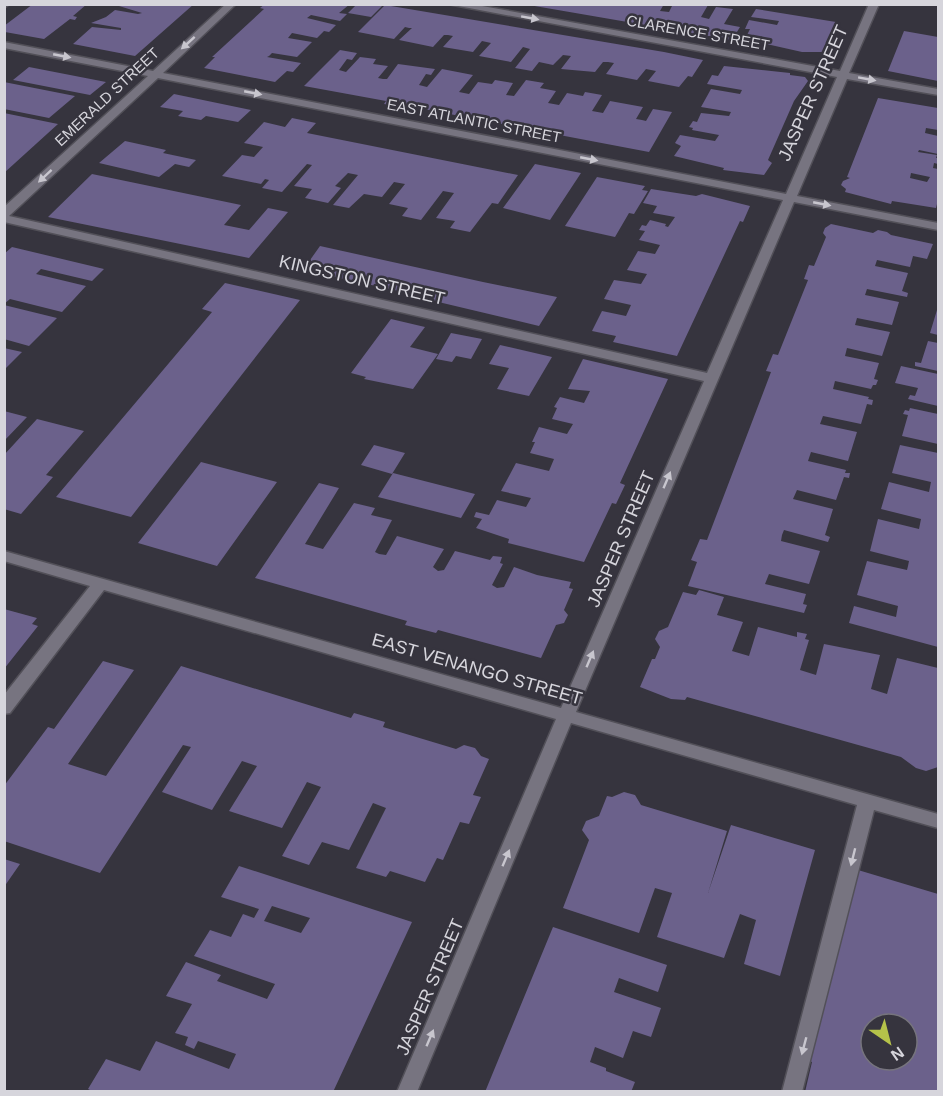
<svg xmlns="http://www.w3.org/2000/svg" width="943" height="1096" font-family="Arial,sans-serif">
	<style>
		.building { fill: #6b618b; fill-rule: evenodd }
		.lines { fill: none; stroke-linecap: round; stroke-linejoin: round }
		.minor-casing { stroke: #525058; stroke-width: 3 }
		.minor { fill: #777480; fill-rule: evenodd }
		.oneway { fill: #c8c6ce }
		.labels { text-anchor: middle; stroke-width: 5; stroke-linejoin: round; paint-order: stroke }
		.far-street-label { font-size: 15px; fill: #d6d5dc; stroke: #36343e }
		.street-label { font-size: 18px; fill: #d6d5dc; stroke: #36343e }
	</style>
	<rect width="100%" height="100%" fill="#36343e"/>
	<path class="building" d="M33,4H87L73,16L77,17L75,20L70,19L44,39L5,32L4,26Z
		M121,4H194L135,56L73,44L92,27L121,30V28L91,23L106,17L115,10L138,14L142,13L119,6Z
		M265,4H350L339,13L347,14L340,21L311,15L307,18L336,25L329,32L324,31L317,38L292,33L288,38L312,42L297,57L272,53L269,56L267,57L301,63L293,72L287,71L275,82L204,68L215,57H212L264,9L260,8Z
		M357,4H375L382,6L371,17L348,13Z
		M523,4H664L660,11L669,12L673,4H702L708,5L701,17L709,19L716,7L733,9L724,24L740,27L732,40Z
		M385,5L664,52L703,60L692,77L688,76L679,87L648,81L656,71L646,69L637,80L606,74L614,63L608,62H603L595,72L561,69L571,56L563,55L553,65L539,62L532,71L515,68L530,49L523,47L511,62L479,56L491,43L482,41L473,52L443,47L453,36L448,35H444L433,47L399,40L412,28H409L405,27L394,39L358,32Z
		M756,9L836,22L824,52H802L745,39L750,29H745L749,20L777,25L779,21L751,17Z
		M904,31L938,37V81L888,71Z
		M340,50L357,53L352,60L347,59L339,70L346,72L360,57L376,59L373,64L388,66L378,78L383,79H387L398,64L435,69L431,75L426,74L419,85L427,87L442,69L473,75L459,92L469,94L478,82L492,84L495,80L513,83L506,95L514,96L526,80L544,83L540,88L556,91L548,103L559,105L567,93L583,96L585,92L602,95L592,111L603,113L610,101L643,107L636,119L642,120L646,121L653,109L672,112L649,152L402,105L401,107L384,104L386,101L304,86Z
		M724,66L790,73V75L805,77L808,81L794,101L768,160L772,163L764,175L723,170L724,168L674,156L681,146L675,143L680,135L715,141L719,135L692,130L693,128L689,127L693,121L697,122L701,113L729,116L731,112L701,107L711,89L740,94L742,90L707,84L712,75L718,76Z
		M29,67L106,82L90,95L13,80Z
		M4,82L75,96L49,118L4,109Z
		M174,94L251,110L238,122L206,116L201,120L178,116L183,111L160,107Z
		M878,98L938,108V130L926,128L925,133L938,136V154L919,150L918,152L937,155L936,158H938V164L934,163L933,168L938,169V200L936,208L892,201L891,204L845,192L846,189L841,185L843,181L850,178L847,177ZM911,173L930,177L927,182L910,178Z
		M4,113L58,124L4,173L6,127Z
		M292,118L316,123L307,133L518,175L498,204L492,203L470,232L450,228L455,221L436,218L454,193L443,191L421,220L402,216L408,208L389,204L405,184L394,182L382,197L364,194L349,208L333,205L358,175L348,173L335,186L341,188L328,203L305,198L312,189L294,186L312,165L307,164L282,192L262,188L269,180L265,179L261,184L222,176L242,155L254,157L263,147L244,143L264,122L285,127Z
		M125,141L166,150L163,153L196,160L189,167L175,164L159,177L99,163Z
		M535,164L581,173L550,220L503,208Z
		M92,174L241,205L224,225L249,230L268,208L288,212L249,258L48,217Z
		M597,177L645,186L642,190L648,191L634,214L629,213L615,237L565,226Z
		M651,189L696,196L702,194L750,206L743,222L740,221L677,356L613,342L616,336L592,331L602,311L626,316L631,305L604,299L614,280L641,284L647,274L627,270L638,251L655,254L660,245L639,240L645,231L639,230L642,225L646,226L650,220L666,224L665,226L668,227L675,217L653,213L657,206L643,203Z
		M831,224L873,233L878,230L887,232L891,235L933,244L927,259L913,256L910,267L877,260L875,266L908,273L902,291L908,293L907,297L867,289L865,295L899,302L892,325L857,318L855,325L890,332L882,356L847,348L845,356L879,363L874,379L878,380L876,385H873L871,389L835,381L833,389L869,397L868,399L873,400L872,405L867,404L861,424L823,416L820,424L857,432L848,461L811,452L808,461L846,470L845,473H850L849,478L844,477L836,500L797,490L793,499L833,509L825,535L830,537L828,542L784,530L782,535L781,541L820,551L809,584L769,574L765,584L806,594L803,604L807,605L804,613L688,586L697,562L691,560L700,539L707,540L771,372L766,371L773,354L778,355L808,280L804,279L809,265L814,266L826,237L823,233L825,228Z
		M320,246L483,282L557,297L539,326L430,300L431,298L303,270Z
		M12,247L104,269L92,281L41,269L36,274L86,286L62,312L10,299L4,304V254Z
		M225,283L300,300L131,517L56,497L212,312L202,309Z
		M4,305L57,318L29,346L4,339Z
		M937,310L938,311V335L930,333Z
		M391,319L425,327L410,347L438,354L413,389L364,379L366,377L351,373Z
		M451,333L482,339L471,359L456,356L452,362L436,359Z
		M928,341L938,343V371L915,366V362L921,363Z
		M500,345L552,357L529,396L497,389L509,368L489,364Z
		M4,348L22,352L4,370Z
		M583,359L668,379L620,483L625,485L616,504L612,503L584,562L508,543L509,539L476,528L482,519L474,517L476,512L489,515L497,500L526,507L531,498L501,491L516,463L549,471L554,459L530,453L535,442H532L539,427L567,434L573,424L552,419L557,408L554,407L560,397L584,403L590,391L568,389Z
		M901,366L938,374V406L908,399L910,395L915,396L918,388L895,383Z
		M910,408L938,414V444L902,436L908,415L903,414L905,410L909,411Z
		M4,411L27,417L4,441Z
		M37,419L84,431L46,475L53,477L21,514L4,509V455Z
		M374,445L405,453L392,474L361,465Z
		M900,445L938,453V647L849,623L854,606L896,617L898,606L857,595L867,561L907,570L908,566L909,561L870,551L878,519L919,529L921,519L881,509L889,482L929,492L931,482L892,473Z
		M201,462L277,482L217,566L138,543Z
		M393,473L475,494L461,518L378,497Z
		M319,483L339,488L305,544L323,549L354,503L375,508L371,515L392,520L375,552L379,554L386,555L397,536L444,549L433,567L438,571L444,570L455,551L490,560L493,556L502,557L500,563L503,564L492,585L497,588L504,587L514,567L537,575L571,582L569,588L573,589L564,610L568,615L564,623L556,625L541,658L438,630L436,633L405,625L407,621L255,578Z
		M699,590L724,597L717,615L743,622L732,651L749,656L758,627L797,637V632L807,634L805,639L809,640L800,670L816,675L824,644L880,655L871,689L887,694L897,658L938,668V767L926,771L916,768L901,757L687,697L685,700L671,699L640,687L652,659H655L660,647L655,639L659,631L668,627L683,592L696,595Z
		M4,609L37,618L32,624L38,626L4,669Z
		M103,661L134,670L68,764L106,776L181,666L351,718L354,713L385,722L383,727L456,749L464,745L475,748L481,756L489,759L473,795L481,797L469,824L460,822L443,860L437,858L425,882L390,871L386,877L356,868L386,808L373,803L349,850L322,842L309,865L282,856L321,787L307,782L282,828L229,811L257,766L242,761L212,810L162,792L191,747L183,745L100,873L4,841V786L48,727L54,729Z
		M624,792L635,795L641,805L727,831L708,893L731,825L815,850L780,976L744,964L756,920L740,914L724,958L657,937L672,893L655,888L639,933L563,908L589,840L582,830L586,821L599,816L607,796L612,797Z
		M4,859L20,864L4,887Z
		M239,866L412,922L333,1092H94L88,1089L106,1059L140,1071L156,1041L229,1069L236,1054L198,1041L194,1049L185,1045L188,1037L175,1033L192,1004L166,996L186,962L221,975L217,981L267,999L275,984L194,956L210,930L231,937L243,914L254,918L259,909L221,897ZM272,906L310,918L301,933L264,921Z
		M858,870L938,894V1092H805L812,1062L803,1059L831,944L840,946ZM871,1024H907V1060H871Z
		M553,927L667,965L658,992L619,978L614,992L661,1008L651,1037L633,1031L623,1058L595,1047L590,1062L606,1068V1071L635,1082L631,1092H485Z"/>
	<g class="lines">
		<g class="minor-casing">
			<path id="minor" d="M4,4H9L4,8Z
				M226,4H236L163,73L786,194L837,77L448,4H471L840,71L869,4H879L849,73L938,89V95L847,79L797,196L938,223V230L794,202L576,712L938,814V828L874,810L802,1092H782L857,805L571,723L417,1092H397L556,719L104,590L10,713L4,714V695L90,586L4,561V551L561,708L704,381L4,222V207L148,76L4,48V42L153,71ZM158,78L783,200L707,373L9,216Z"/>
		</g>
		<use href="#minor" class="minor"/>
	</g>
	<defs><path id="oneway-solid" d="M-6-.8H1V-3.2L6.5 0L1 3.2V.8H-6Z" transform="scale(1.5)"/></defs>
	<g class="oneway">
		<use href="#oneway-solid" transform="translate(530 18) rotate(10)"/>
		<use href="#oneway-solid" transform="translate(188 43) rotate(138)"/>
		<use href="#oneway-solid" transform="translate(62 56) rotate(11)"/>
		<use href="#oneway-solid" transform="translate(867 79) rotate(10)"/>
		<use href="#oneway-solid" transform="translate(253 93) rotate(11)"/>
		<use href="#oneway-solid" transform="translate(589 159) rotate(11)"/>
		<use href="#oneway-solid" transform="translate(45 176) rotate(137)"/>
		<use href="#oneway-solid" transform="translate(822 204) rotate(11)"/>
		<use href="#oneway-solid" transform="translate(667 480) rotate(-67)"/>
		<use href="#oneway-solid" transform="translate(590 659) rotate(-67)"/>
		<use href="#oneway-solid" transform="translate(853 857) rotate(104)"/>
		<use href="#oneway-solid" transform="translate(506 858) rotate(-67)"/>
		<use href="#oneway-solid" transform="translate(430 1038) rotate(-67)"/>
		<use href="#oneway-solid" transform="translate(804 1046) rotate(105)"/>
	</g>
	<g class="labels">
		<g class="far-street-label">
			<text transform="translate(698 33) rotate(10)" y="5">CLARENCE STREET</text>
			<text transform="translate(107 97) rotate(-43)" y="5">EMERALD STREET</text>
			<text transform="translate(474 121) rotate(11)" y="5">EAST ATLANTIC STREET</text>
		</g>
		<g class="street-label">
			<text transform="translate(813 93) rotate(-66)" y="6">JASPER STREET</text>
			<text transform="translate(362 280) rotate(13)" y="6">KINGSTON STREET</text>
			<text transform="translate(621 539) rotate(-67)" y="6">JASPER STREET</text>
			<text transform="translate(477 669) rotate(16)" y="6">EAST VENANGO STREET</text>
			<text transform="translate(430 987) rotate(-67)" y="6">JASPER STREET</text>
		</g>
	</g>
	<rect width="943" height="1096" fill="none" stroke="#d6d5dc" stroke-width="12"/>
	<g transform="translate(889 1042) rotate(145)"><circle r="28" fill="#36343e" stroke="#76747d" stroke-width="1.5"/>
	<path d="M0-4.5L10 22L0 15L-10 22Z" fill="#b5c24a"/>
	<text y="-9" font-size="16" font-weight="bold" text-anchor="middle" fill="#d6d5dc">N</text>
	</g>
</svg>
